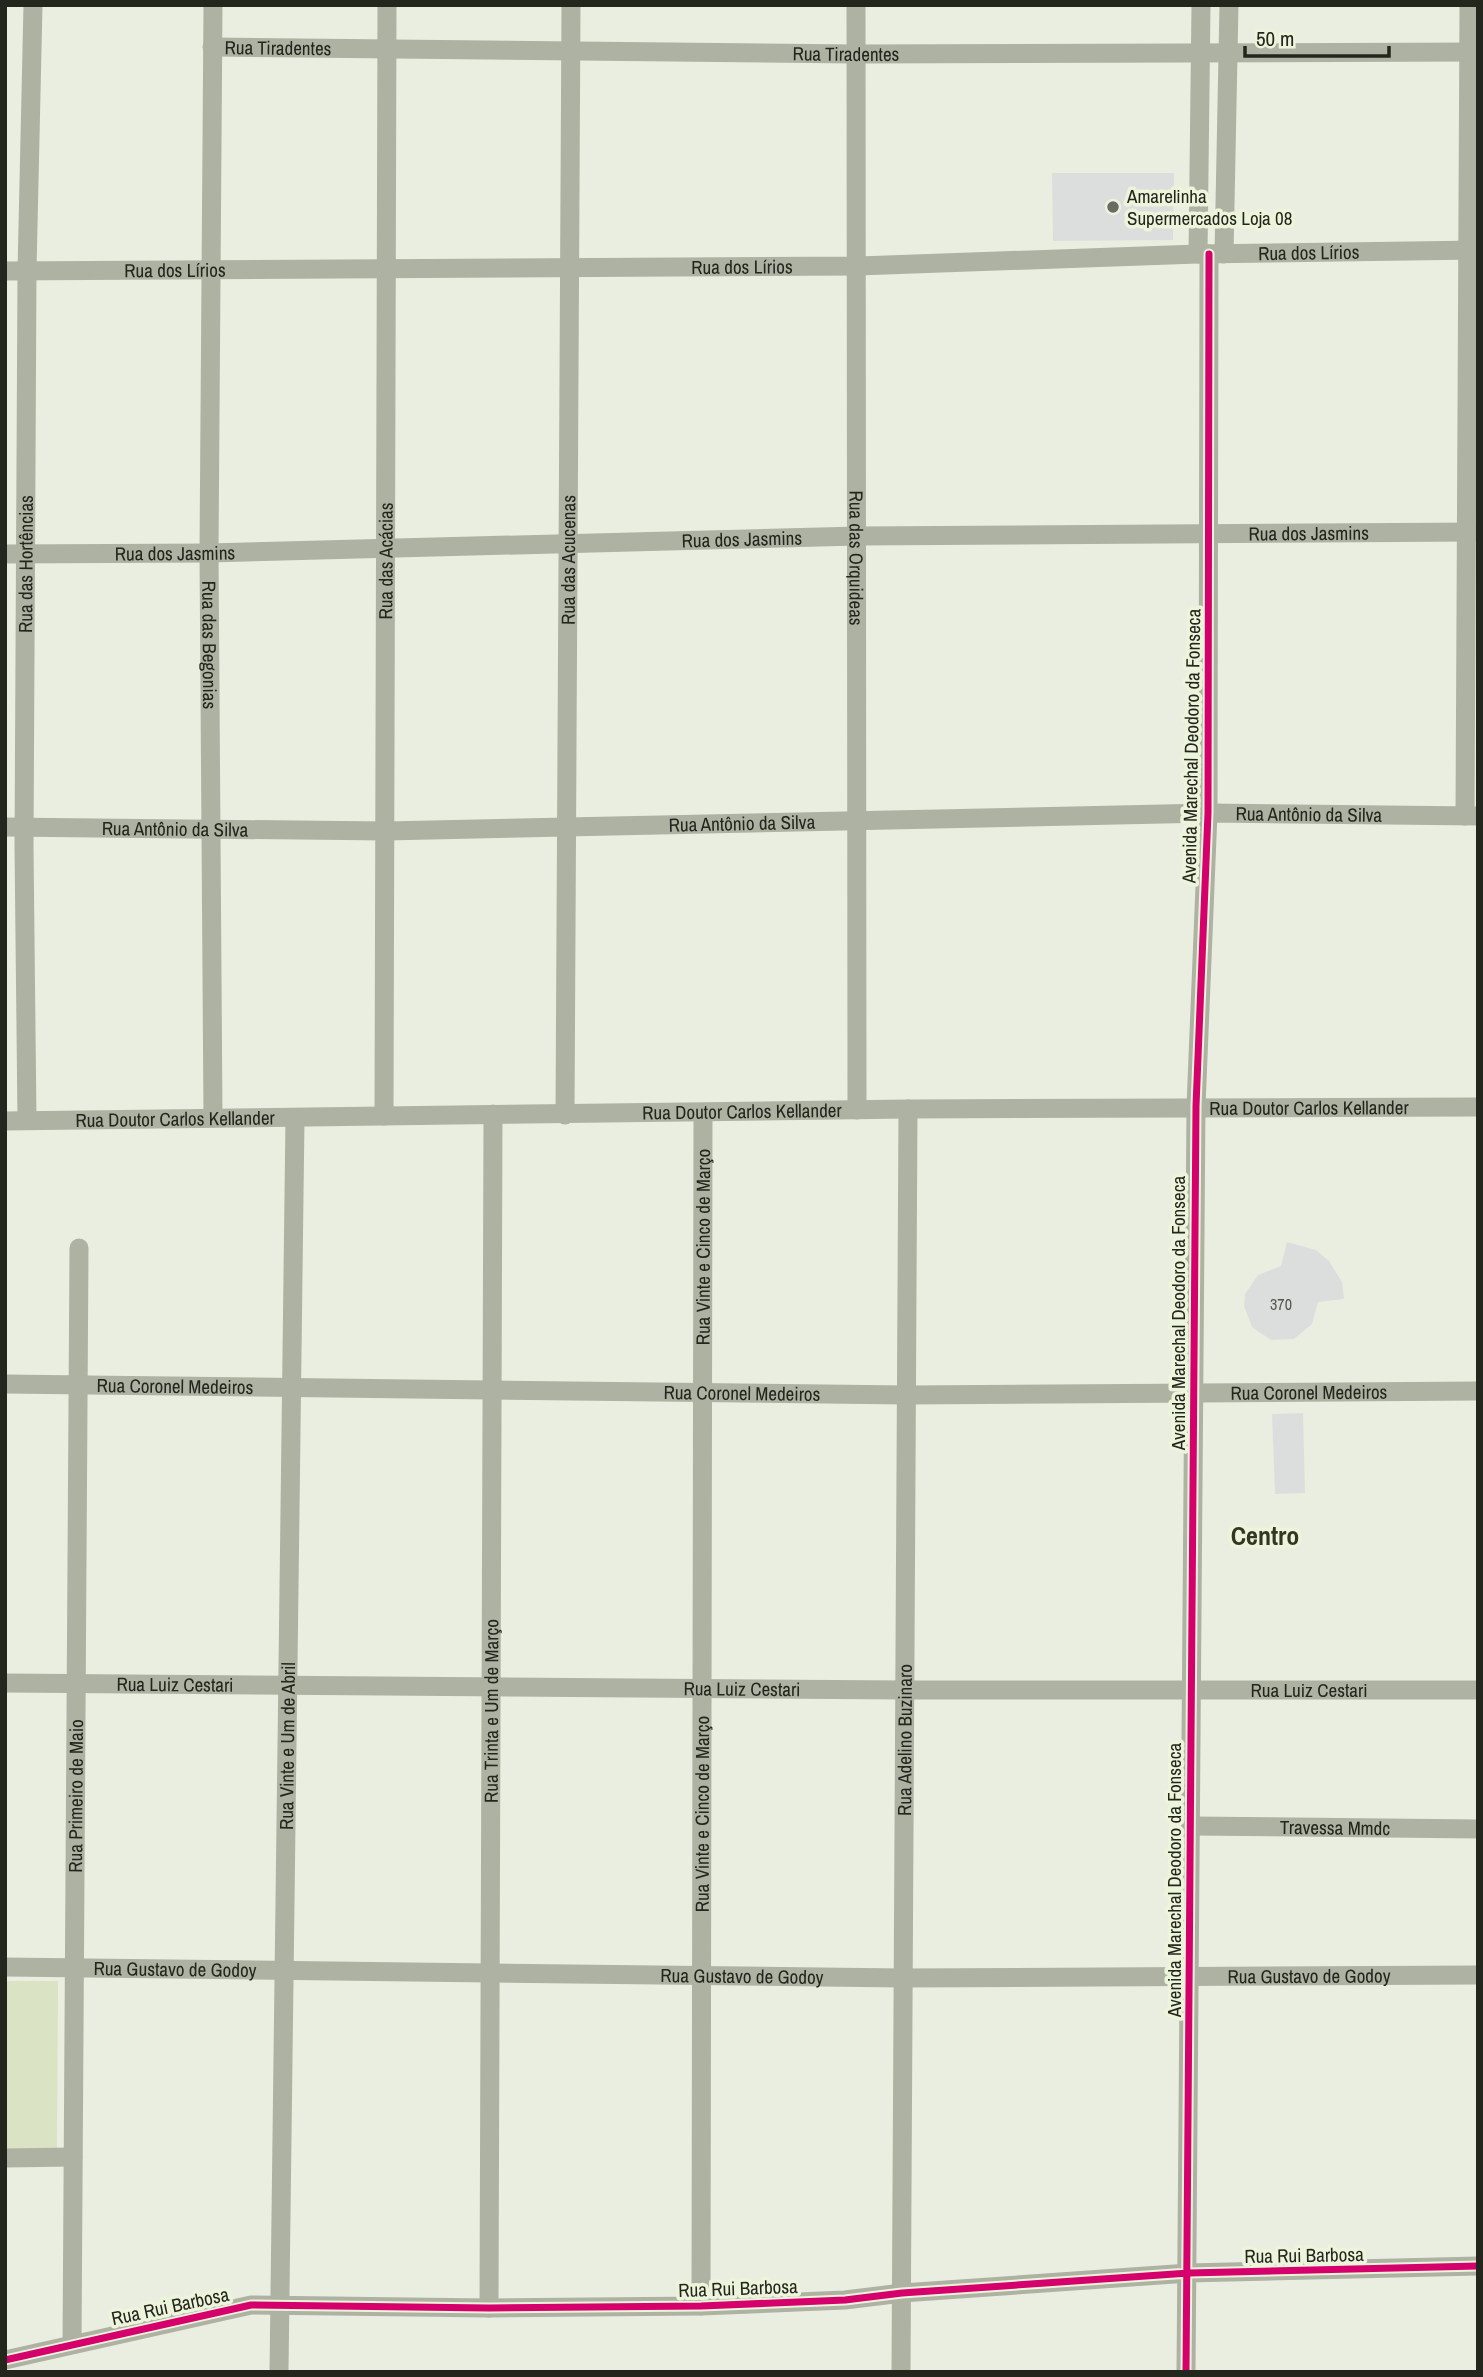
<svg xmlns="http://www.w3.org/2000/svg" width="1483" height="2377" font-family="'Archivo Narrow',sans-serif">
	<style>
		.green { fill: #dae3c4 }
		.building { fill: #dcdedd }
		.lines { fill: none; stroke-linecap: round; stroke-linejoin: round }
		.minor { stroke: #aeb2a2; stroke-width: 19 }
		.cycleway-casing { stroke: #ecf4db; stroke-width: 11 }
		.cycleway { stroke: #d6006c; stroke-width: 7 }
		.poi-dot { fill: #696c62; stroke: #ecf4db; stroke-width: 2.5 }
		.labels { text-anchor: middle; stroke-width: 7; stroke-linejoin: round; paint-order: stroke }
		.number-label { font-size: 16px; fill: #53564f }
		.street-label { font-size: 19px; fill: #23261d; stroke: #ecf4db }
		.poi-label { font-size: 19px; fill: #23261d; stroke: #ecf4db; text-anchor: start }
		.district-label { font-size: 26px; font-weight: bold; fill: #323723; stroke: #ecf4db }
	</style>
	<rect width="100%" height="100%" fill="#eaeee1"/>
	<path class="green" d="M5,1981H58L57,2150L5,2149Z"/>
	<path class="building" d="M1052,173H1174L1173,240L1053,241Z
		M1287,1242L1316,1250L1329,1261L1342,1282L1344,1299L1318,1302L1312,1324L1294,1339L1271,1340L1252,1327L1244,1306L1245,1294L1258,1275L1281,1266Z
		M1303,1413L1305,1493L1275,1494L1272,1414Z"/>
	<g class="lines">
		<g class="minor">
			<path id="s1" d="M213,5L209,553L213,1118"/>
			<path id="s2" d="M856,5L857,1110"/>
			<path id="s3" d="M212,47L856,54L1478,52"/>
			<path d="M1198,254L1201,5"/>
			<path d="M1224,254L1229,5"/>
			<path id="s4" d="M5,271L858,266L1198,254L1478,250"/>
			<path id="s5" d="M5,554L209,553L858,536L1478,532"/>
			<path d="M1465,816L1469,5"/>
			<path id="s6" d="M5,827L386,831L1208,813L1478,816"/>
			<path id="s7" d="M565,1115L571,5"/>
			<path id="s8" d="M384,1116L387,5"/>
			<path id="s9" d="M27,1120L24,847L27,271L33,5"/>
			<path id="s10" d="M5,1121L908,1109L1478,1107"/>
			<path id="s11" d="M5,1384L907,1395L1478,1391"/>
			<path id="s12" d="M5,1683L905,1690H1478"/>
			<path id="s13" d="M1191,1826L1478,1829"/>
			<path id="s14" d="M5,1967L903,1978L1478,1975"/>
			<path d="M5,2158L73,2157"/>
			<path id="s15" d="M701,2306L703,1114"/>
			<path id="s16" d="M489,2308L493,1114"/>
			<path id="s17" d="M72,2344L79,1248"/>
			<path d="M5,2360L251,2305L489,2308L701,2306L845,2300L902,2293L1189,2273L1478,2266"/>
			<path id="s18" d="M279,2372L295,1118"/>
			<path id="s19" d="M901,2372L908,1109"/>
			<path d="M1186,2372L1196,1106L1208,813L1209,254"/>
		</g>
		<g class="cycleway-casing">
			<path id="cycleway" d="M5,2360L251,2305L489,2308L701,2306L845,2300L902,2293L1189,2273L1478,2266
				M1186,2372L1196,1106L1208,813L1209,254"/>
		</g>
		<use href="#cycleway" class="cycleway"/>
	</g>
	<circle class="poi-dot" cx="1113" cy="207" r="7"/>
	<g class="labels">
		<g class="number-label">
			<text x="1281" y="1310">370</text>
		</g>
		<g class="street-label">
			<text dy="7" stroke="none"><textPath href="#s3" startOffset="66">Rua Tiradentes</textPath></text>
			<text dy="7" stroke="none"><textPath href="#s3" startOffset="634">Rua Tiradentes</textPath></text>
			<text dy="7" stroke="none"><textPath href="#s4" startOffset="1304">Rua dos Lírios</textPath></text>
			<text dy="7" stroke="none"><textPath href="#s4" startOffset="737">Rua dos Lírios</textPath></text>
			<text dy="7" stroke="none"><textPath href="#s4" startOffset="170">Rua dos Lírios</textPath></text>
			<text dy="7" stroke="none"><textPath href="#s5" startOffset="1304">Rua dos Jasmins</textPath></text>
			<text dy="7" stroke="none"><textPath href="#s5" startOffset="737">Rua dos Jasmins</textPath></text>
			<text dy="7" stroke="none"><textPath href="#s5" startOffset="170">Rua dos Jasmins</textPath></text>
			<text dy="7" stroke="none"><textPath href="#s2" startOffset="553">Rua das Orquideas</textPath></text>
			<text dy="7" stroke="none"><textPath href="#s7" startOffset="555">Rua das Acucenas</textPath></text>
			<text dy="7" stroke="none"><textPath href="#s8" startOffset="555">Rua das Acácias</textPath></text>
			<text dy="7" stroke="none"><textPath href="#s9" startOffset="556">Rua das Hortências</textPath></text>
			<text dy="7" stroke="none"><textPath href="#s1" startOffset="640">Rua das Begonias</textPath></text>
			<text transform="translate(1191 746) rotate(-89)" y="7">Avenida Marechal Deodoro da Fonseca</text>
			<text dy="7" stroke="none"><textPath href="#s6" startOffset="1304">Rua Antônio da Silva</textPath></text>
			<text dy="7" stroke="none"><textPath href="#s6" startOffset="737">Rua Antônio da Silva</textPath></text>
			<text dy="7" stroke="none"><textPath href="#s6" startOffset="170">Rua Antônio da Silva</textPath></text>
			<text dy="7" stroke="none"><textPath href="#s10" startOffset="1304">Rua Doutor Carlos Kellander</textPath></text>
			<text dy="7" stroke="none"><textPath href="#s10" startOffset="737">Rua Doutor Carlos Kellander</textPath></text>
			<text dy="7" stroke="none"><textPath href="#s10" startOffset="170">Rua Doutor Carlos Kellander</textPath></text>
			<text dy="7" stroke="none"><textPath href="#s15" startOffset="1059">Rua Vinte e Cinco de Março</textPath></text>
			<text transform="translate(1178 1313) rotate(-90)" y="7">Avenida Marechal Deodoro da Fonseca</text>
			<text dy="7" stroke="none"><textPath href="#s11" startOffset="170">Rua Coronel Medeiros</textPath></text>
			<text dy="7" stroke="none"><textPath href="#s11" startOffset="1304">Rua Coronel Medeiros</textPath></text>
			<text dy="7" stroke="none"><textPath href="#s11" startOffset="737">Rua Coronel Medeiros</textPath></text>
			<text dy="7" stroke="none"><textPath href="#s12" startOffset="170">Rua Luiz Cestari</textPath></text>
			<text dy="7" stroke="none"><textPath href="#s12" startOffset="737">Rua Luiz Cestari</textPath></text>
			<text dy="7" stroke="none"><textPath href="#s12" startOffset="1304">Rua Luiz Cestari</textPath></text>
			<text dy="7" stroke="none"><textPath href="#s16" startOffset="597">Rua Trinta e Um de Março</textPath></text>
			<text dy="7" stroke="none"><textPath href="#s19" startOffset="632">Rua Adelino Buzinaro</textPath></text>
			<text dy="7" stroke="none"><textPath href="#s18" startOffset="626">Rua Vinte e Um de Abril</textPath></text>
			<text dy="7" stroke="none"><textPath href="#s17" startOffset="548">Rua Primeiro de Maio</textPath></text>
			<text dy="7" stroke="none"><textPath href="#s15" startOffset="492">Rua Vinte e Cinco de Março</textPath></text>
			<text dy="7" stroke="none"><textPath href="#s13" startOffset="144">Travessa Mmdc</textPath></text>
			<text transform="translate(1174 1880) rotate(-90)" y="7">Avenida Marechal Deodoro da Fonseca</text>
			<text dy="7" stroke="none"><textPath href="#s14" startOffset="170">Rua Gustavo de Godoy</textPath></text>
			<text dy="7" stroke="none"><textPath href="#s14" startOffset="737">Rua Gustavo de Godoy</textPath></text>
			<text dy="7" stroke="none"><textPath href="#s14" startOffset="1304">Rua Gustavo de Godoy</textPath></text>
			<text transform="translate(1304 2255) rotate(-1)" y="7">Rua Rui Barbosa</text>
			<text transform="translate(738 2288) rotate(-2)" y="7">Rua Rui Barbosa</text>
			<text transform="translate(170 2306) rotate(-12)" y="7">Rua Rui Barbosa</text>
		</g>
		<g class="poi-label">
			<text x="1127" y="203">Amarelinha<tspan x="1127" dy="22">Supermercados Loja 08</tspan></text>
		</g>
		<g class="district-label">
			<text x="1265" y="1545">Centro</text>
		</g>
	</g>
	<rect width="1483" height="2377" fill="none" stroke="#23261d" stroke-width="14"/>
	<path d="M1245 46v10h144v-10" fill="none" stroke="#23261d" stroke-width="3.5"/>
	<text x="1256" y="46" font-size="21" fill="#23261d" stroke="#ecf4db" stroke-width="5" paint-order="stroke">50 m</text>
</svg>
